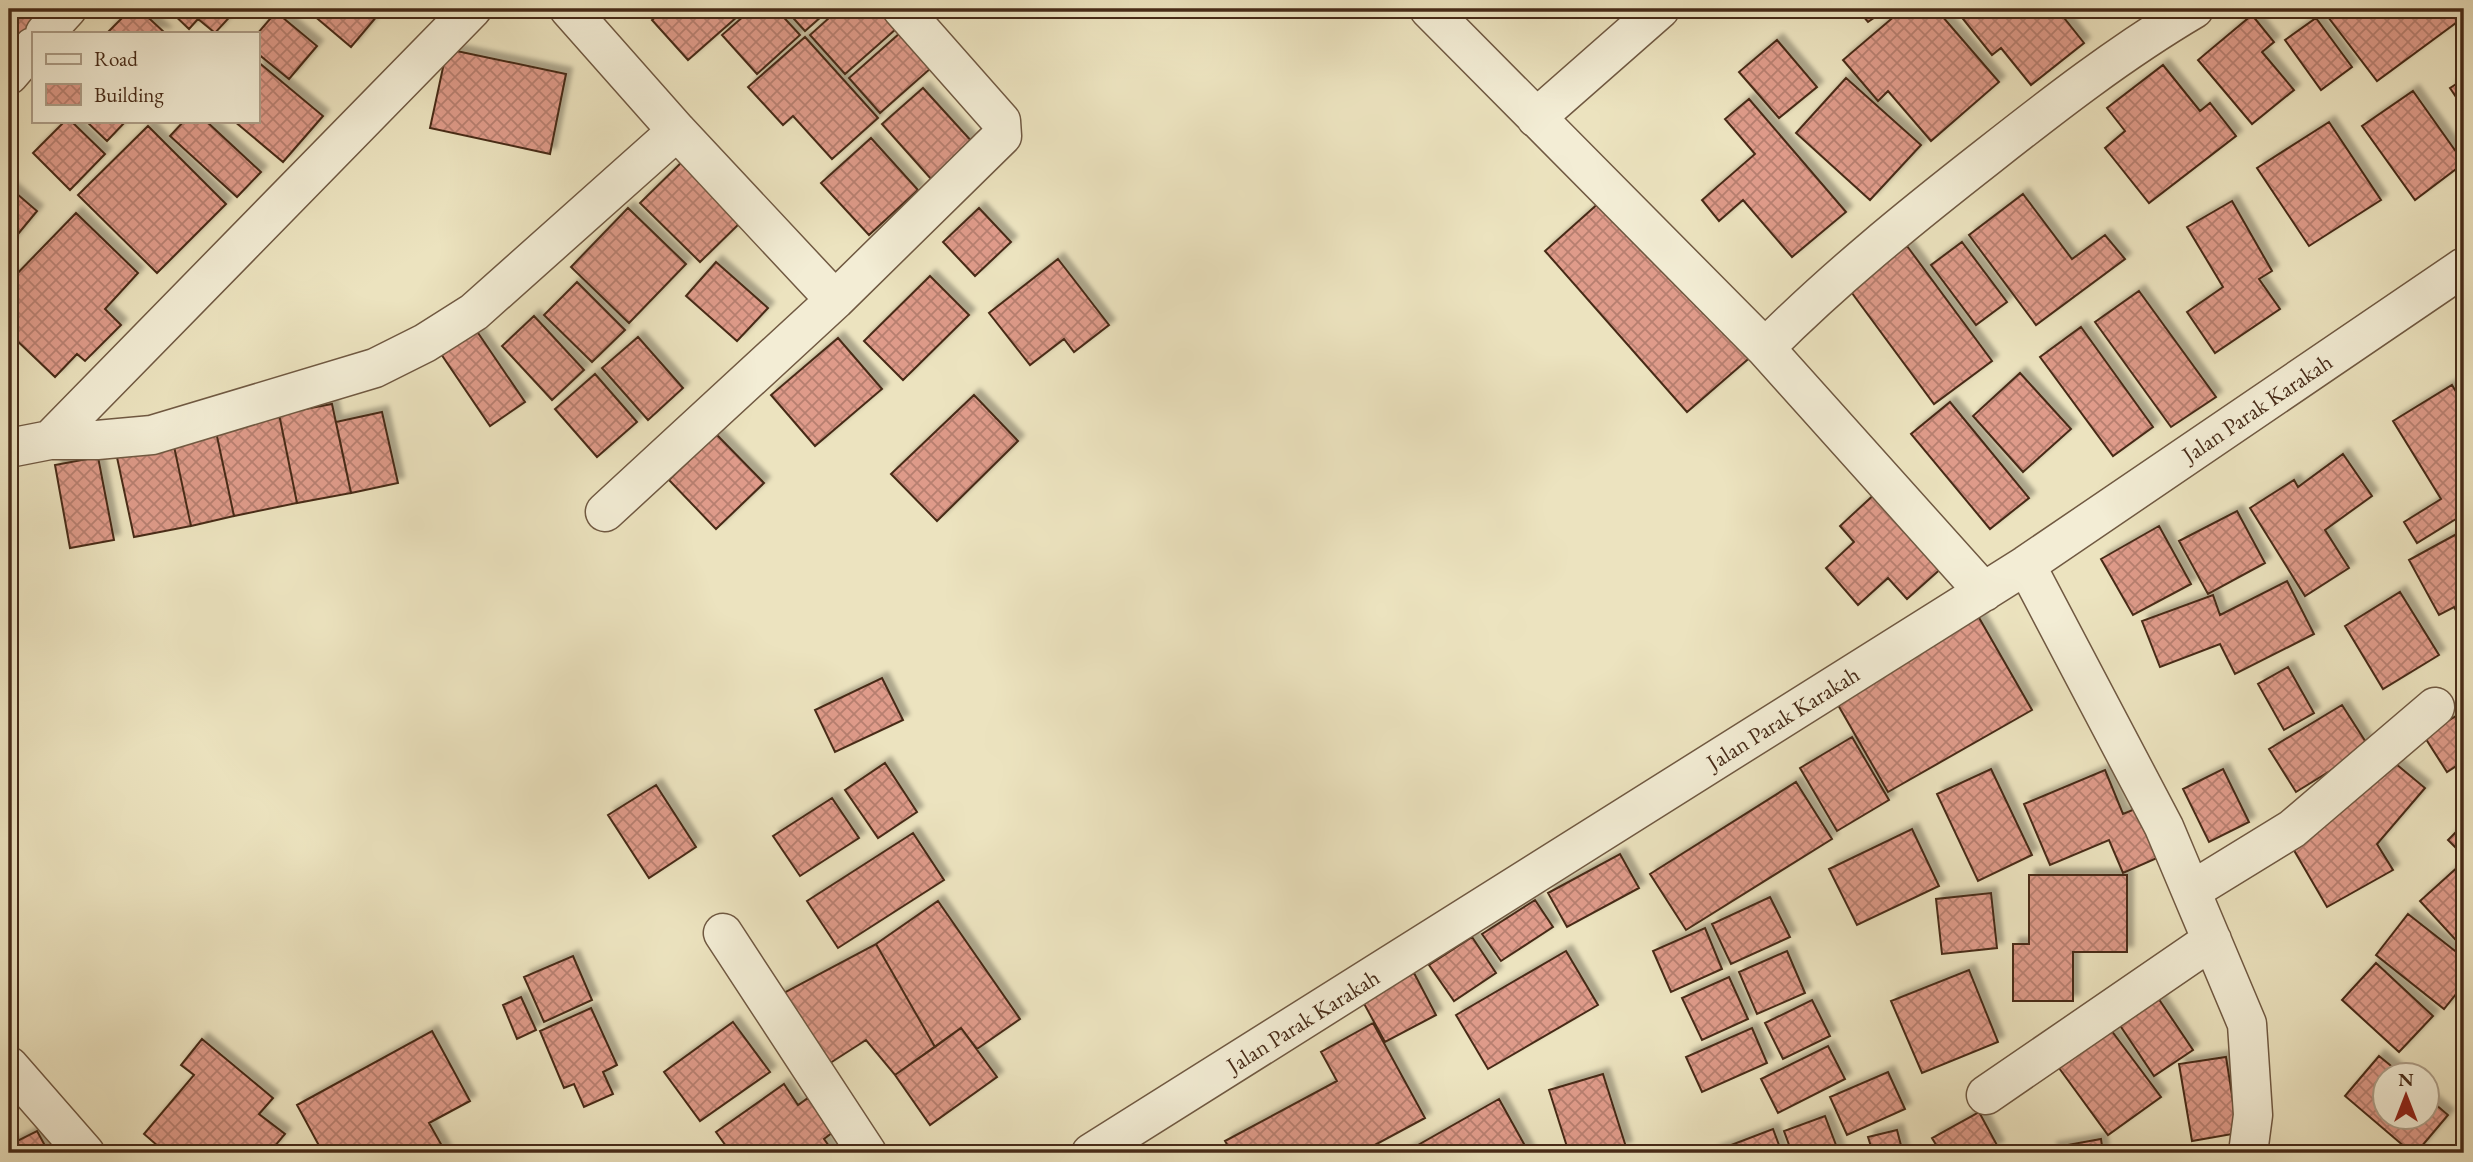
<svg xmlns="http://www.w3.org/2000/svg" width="2473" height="1162" font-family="'EB Garamond',serif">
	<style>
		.building { fill: url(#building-cross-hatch); stroke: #472b18; stroke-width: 2; filter: url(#shadow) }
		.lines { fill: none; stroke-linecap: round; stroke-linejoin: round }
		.minor-casing { stroke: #705942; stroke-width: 41 }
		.minor { stroke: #f3edd5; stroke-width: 38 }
		.labels { text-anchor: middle; stroke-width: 7; stroke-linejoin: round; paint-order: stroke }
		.street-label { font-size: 23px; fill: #472b18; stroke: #f3edd5 }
	</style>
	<defs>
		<pattern id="building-cross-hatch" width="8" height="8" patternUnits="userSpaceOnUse" patternTransform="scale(1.75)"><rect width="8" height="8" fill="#df9b8a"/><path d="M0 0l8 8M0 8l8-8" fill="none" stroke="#b77f70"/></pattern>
		<filter id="shadow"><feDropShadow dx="6" dy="-6" stdDeviation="2" flood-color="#0004"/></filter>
	</defs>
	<rect width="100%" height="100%" fill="#ece3bf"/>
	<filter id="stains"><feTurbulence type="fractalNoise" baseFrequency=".00286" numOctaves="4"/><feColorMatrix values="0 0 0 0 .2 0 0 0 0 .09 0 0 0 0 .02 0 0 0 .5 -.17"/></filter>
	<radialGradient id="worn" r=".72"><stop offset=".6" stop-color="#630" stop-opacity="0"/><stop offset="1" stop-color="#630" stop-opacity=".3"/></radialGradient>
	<path class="building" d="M9,9H32L41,19L9,45Z
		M131,9H139L165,33H107Z
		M168,9H237L215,33L198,19L189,29Z
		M306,9H383L351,47Z
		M665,9H746L688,60L652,20Z
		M752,9H776L800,35L757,74L722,35Z
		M785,9H830L805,31Z
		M839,9H878L896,29L845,74L810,35Z
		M1857,9H1887L1868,22Z
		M1903,9H1936L1999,82L1931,141L1888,91L1878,101L1843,60Z
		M1955,9H2057L2084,43L2031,85L2001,48L1992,55Z
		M2339,9H2464V17L2377,81L2328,17Z
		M276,12L317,46L289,79L257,53V34Z
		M2252,15L2274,42L2262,52L2294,90L2252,124L2198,60Z
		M2316,18L2352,67L2321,90L2285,40Z
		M900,33L931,68L880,113L849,78Z
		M805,37L878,118L832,159L793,116L783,125L748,87Z
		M1777,40L1817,87L1779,118L1739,72Z
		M447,49L566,74L550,154L430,128Z
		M257,61L323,116L283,162L234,121H257Z
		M2163,65L2200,111L2210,103L2236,136L2149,203L2105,148L2125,131L2107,108Z
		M1846,78L1921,145L1870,200L1796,133Z
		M2464,79V109L2450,88Z
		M923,88L974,144L932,180L882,124Z
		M2413,91L2464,163L2415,200L2362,126Z
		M1749,99L1846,212L1792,257L1743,200L1719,221L1702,200L1755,154L1725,119Z
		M65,121H71L105,154L70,190L33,153Z
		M86,121H126L107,141Z
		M184,121H206L261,172L237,197L170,136Z
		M2329,122L2381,200L2309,246L2257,168Z
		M148,126L226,204L157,273L78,195Z
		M871,138L918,190L869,235L821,183Z
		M686,158L745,218L700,262L640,203Z
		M9,187L37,211L9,245Z
		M1610,193L1753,355L1687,412L1545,251Z
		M2023,194L2072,259L2105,235L2125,259L2036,325L1969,235Z
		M2232,201L2272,271L2259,279L2280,309L2215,353L2187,312L2223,287L2187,227Z
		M628,208L686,264L629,323L571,267Z
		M979,208L1011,242L975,276L943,242Z
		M76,213L138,273L105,309L121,325L85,361L77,354L55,377L9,333V282Z
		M1962,242L2007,302L1976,325L1931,265Z
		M1907,246L1992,361L1934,404L1849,289Z
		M1058,259L1109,325L1074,352L1064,339L1030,365L989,313Z
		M716,262L768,308L737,341L686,296Z
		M930,276L969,315L903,380L864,341Z
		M577,282L625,330L592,362L544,315Z
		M2139,291L2216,397L2171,427L2095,322Z
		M534,316L584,370L552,400L502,346Z
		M474,327L525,402L490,426L439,351Z
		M2081,327L2153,427L2113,456L2040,357Z
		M638,337L683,388L648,420L602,368Z
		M838,338L882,389L815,446L771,395Z
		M2020,373L2071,429L2023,472L1973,416Z
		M595,374L637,422L597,457L555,409Z
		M2452,385L2464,405V514L2417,543L2404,522L2441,499L2393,421Z
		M974,395L1018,441L937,521L891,474Z
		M1950,402L2029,498L1990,529L1911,434Z
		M332,404L351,493L297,503L279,414Z
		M382,412L398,483L351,493L336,422Z
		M279,414L297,503L234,516L215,427Z
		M215,427L234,516L191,526L172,437Z
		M716,434L764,483L716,529L669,480Z
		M172,437L191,526L134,537L115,448Z
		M2343,454L2372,496L2325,530L2349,568L2305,596L2250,508L2294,480L2298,487Z
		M98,457L114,540L70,548L55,465Z
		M1878,491L1945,565L1907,599L1888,578L1858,605L1826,568L1854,542L1840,526Z
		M2237,511L2265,563L2208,594L2179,541Z
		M2159,526L2191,584L2133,615L2101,559Z
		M2464,530V625L2454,607L2439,615L2409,560Z
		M2287,581L2314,634L2235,674L2220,644L2160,667L2142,621L2213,595L2220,615Z
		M2400,592L2439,655L2383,689L2345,626Z
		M1974,609L2032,710L1888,792L1830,691Z
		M2288,667L2314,713L2284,730L2258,684Z
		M882,678L903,720L835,752L815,710Z
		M2342,705L2369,747L2296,792L2269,749Z
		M2464,711V761L2447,772L2424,736Z
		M1852,737L1889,800L1837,831L1800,768Z
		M2390,759L2425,788L2377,844L2393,870L2327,907L2288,840L2352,803Z
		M885,763L917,812L878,838L845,790Z
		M1991,769L2032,855L1978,881L1937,794Z
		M2223,769L2249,822L2209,842L2183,789Z
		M2105,770L2123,814L2135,809L2157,858L2123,873L2109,840L2050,865L2024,804Z
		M1796,782L1832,839L1686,930L1650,874Z
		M656,785L696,847L649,878L608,815Z
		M832,798L859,838L800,876L773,836Z
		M2464,824V856L2448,840Z
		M1912,829L1939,886L1857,925L1829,869Z
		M913,833L944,880L838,948L807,901Z
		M1620,854L1639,888L1567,927L1548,893Z
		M2460,865L2464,870V949L2420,901Z
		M2029,875H2127V952H2073V1001H2013V944H2029Z
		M1991,893L1997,948L1942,954L1936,899Z
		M1770,897L1790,937L1731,964L1712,924Z
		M1535,900L1553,927L1501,961L1482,934Z
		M938,901L1020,1019L977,1049L961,1028L935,1047L876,944Z
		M2408,914L2464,958V984L2444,1009L2376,955Z
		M1705,928L1722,969L1671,992L1653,951Z
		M1472,937L1496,973L1454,1001L1429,965Z
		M876,944L935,1047L895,1075L866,1040L824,1067L776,997Z
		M1566,951L1598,1005L1488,1069L1456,1015Z
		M1787,951L1805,993L1757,1014L1739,972Z
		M573,956L592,1000L544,1022L524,977Z
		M2376,963L2433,1016L2399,1052L2342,1000Z
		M1969,970L1998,1042L1922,1073L1891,1001Z
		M1414,973L1436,1015L1385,1042L1362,1000Z
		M1729,977L1748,1019L1702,1040L1682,998Z
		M2152,989L2193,1050L2154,1076L2113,1015Z
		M521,997L536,1030L517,1039L503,1005Z
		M1812,1000L1830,1036L1783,1059L1765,1023Z
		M591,1008L617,1065L603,1072L613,1094L584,1107L574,1084L564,1088L540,1031Z
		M733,1022L770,1072L700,1121L664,1072Z
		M1373,1023L1425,1118L1360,1153H1232L1225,1141L1337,1081L1321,1052Z
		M961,1028L997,1077L930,1125L895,1075Z
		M1752,1028L1767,1063L1702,1092L1686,1057Z
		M2111,1030L2161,1097L2108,1135L2059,1068Z
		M432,1031L470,1101L429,1123L446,1153H323L297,1105Z
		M202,1039L273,1098L259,1114L285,1134L269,1153H166L144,1134L194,1075L181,1065Z
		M1828,1046L1845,1079L1778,1113L1761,1079Z
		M2379,1056L2401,1074H2386V1116H2428V1098L2448,1115L2416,1153H2412L2345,1096Z
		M2226,1057L2238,1133L2192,1141L2179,1064Z
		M1888,1072L1905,1109L1847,1135L1830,1097Z
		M1603,1074L1626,1147L1605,1153H1569L1549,1090Z
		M784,1084L798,1105L808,1098L833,1132L824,1139L834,1153H731L716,1132Z
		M1499,1099L1529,1153H1404Z
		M1979,1112L1998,1147L1986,1153H1941L1932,1138Z
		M1825,1116L1839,1153H1792L1784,1131Z
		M1773,1129L1782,1153H1714L1713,1152Z
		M1897,1130L1903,1153H1873L1868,1137Z
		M37,1131L49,1153H9V1145Z
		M2101,1139L2103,1153H2052L2051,1148Z"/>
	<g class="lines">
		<g class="minor-casing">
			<path id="minor" d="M569,9L677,131L835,300
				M1429,9L1765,348
				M45,33L67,9
				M9,75L33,47
				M1536,118L1660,9
				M50,440L472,9
				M9,448L50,440H97L152,435L375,368L425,343L474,312L677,131
				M605,512L835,300L1002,136L1001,121L902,9
				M2026,565L2164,827L2247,1024L2253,1115L2248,1153
				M1984,592L1765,348C1835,278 1909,218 1987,157C2053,105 2121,52 2194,9
				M2191,891L2292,829L2435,707
				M723,933L867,1153
				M9,1066L85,1153
				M1986,1095L2212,940
				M1091,1153L2026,565L2464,267"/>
		</g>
		<use href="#minor" class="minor"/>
	</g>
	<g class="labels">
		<g class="street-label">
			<text transform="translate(2257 408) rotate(-34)" y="8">Jalan Parak Karakah</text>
			<text transform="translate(1783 718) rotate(-32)" y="8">Jalan Parak Karakah</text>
			<text transform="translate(1303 1021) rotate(-32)" y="8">Jalan Parak Karakah</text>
		</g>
	</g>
	<rect width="2473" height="1162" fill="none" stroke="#ece3bf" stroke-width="35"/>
	<rect x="10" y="10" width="2452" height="1141" fill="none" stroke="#472b18" stroke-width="3.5"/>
	<rect x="18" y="18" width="2438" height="1127" fill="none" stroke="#472b18" stroke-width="2"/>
	<rect x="32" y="32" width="228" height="91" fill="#f3edd5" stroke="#ae9f89" stroke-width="2"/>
	<rect x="46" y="54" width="35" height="10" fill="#f3edd5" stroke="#ae9f89" stroke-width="2"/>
	<text x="94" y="66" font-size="21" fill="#472b18">Road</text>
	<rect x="46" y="84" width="35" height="21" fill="url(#building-cross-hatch)" stroke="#ae9f89" stroke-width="2"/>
	<text x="94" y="102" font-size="21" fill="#472b18">Building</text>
	<g transform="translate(2406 1096)"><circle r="33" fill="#f3edd5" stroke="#ae9f89" stroke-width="2"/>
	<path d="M0-5L12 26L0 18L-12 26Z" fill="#8f2418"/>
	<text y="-10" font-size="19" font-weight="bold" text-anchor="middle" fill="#472b18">N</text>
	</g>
	<rect width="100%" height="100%" filter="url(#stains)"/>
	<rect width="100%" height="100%" fill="url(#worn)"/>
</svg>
